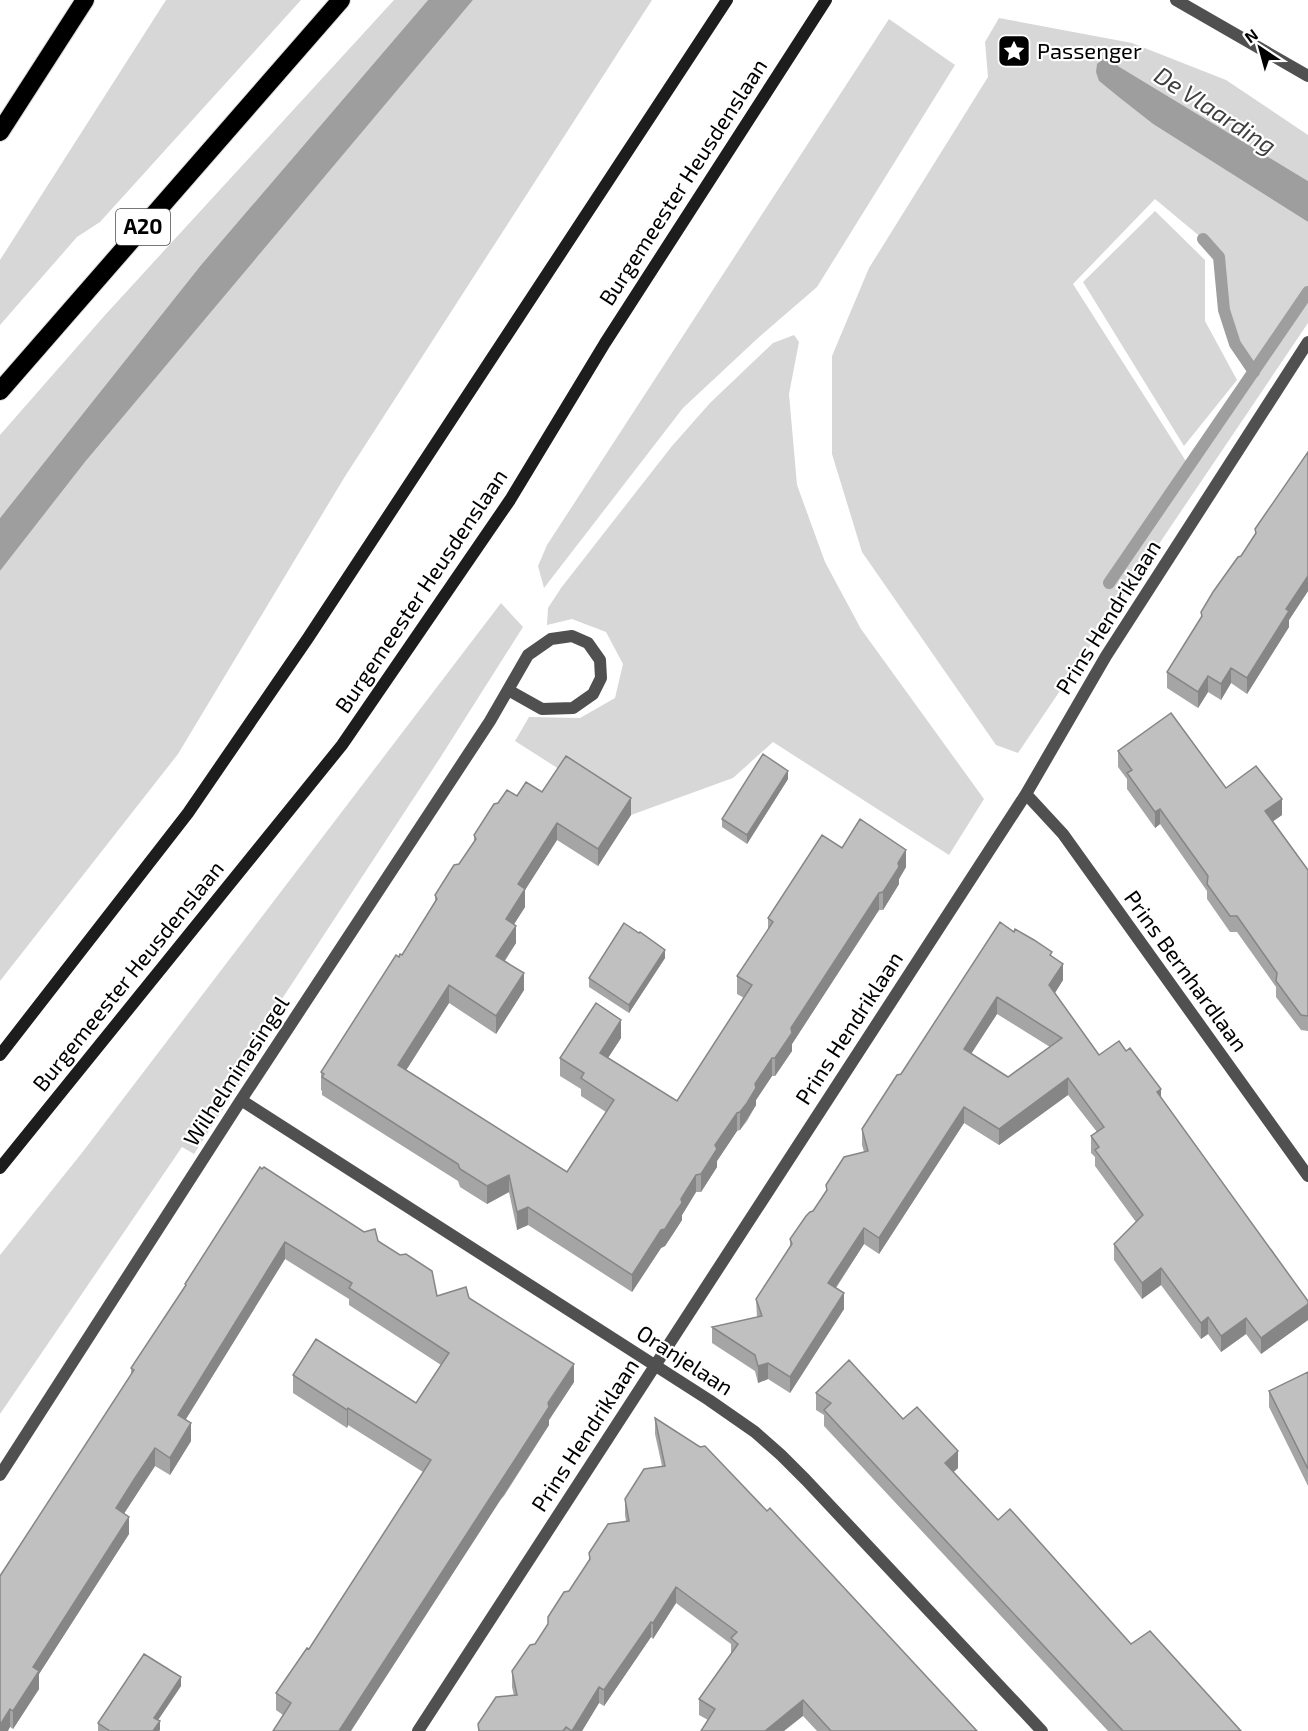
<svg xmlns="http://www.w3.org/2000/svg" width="1308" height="1731" font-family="'Exo 2',sans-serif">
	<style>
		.green { fill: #d7d7d7; fill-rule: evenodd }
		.water { fill: #9e9e9e }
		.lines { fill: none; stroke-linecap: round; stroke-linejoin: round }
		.stream { stroke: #9e9e9e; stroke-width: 12 }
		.highway-casing { stroke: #dbdbdb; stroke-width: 20 }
		.street { stroke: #505050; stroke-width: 12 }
		.secondary { stroke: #1d1d1d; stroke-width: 12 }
		.highway { stroke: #000; stroke-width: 18 }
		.wall { fill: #a5a5a5; fill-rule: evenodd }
		.shaded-wall { fill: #868686 }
		.building { fill: #c0c0c0; stroke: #868686; stroke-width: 1.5; fill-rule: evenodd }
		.labels { text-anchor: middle; stroke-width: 4.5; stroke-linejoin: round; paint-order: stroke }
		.shield { fill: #fff; stroke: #4c4c4c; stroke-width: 1.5 }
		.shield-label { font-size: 21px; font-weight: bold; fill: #000 }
		.poi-label { font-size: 22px; fill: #000; stroke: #fff; text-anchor: start }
		.street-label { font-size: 22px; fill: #000; stroke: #fff }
		.water-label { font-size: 24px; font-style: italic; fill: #3f3f3f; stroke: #fff }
	</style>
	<rect width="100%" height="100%" fill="#fff"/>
	<path class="green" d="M166,0H301L100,222L77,237L0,325V260Z
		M394,0H428L201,265L0,518V435L106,314Z
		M473,0H652L344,478L178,754L0,981V571L85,462Z
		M999,18L1132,43L1226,80L1308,135V181L1118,66L1111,58L1104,59L1099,81L1153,124L1308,222V323L1018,753L996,745L862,552L832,454V356L869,268L988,77L985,42ZM1155,199L1203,239L1219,257L1224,310L1235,344L1254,372L1189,466L1073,284Z
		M889,19L955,65L817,287L758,338L683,408L544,588L538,566L547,545Z
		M1155,211L1205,260V321L1237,380L1184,446L1083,282Z
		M794,335L799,342L789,394L797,485L825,562L861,629L984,799L949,855L773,742L733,778L631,815L515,741L529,717L580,718L615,698L623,664L606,632L572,619L547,625L548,608L561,588L672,446L710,403L773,343Z
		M501,603L523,627L440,758L255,1040L264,1046L194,1154L182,1147L0,1414V1255L81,1154Z"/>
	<path class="water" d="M428,0H473L85,462L0,571V518L201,265Z
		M1104,58H1111L1118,66L1308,181V222L1153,124L1120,98L1099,81L1096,72L1097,64Z"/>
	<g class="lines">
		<path class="stream" d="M1203,239L1219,257L1224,310L1235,344L1254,372
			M1109,583L1308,292"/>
		<g class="highway-casing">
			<path id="highway" d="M0,132L85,0
				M0,391L341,0"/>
		</g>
		<path class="street" d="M1176,0L1308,76
			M1026,794L1063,834L1308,1176
			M241,1100L709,1400L755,1432L781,1455L806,1480L1042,1731
			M0,1475L241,1100L490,721L528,655L551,639L572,636L588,643L600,660L601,678L593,694L573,708L542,709L508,690
			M418,1731L1026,794L1106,656L1308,342"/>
		<path class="secondary" d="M0,1055L188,813L308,638L727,0
			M0,1168L342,745L510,500L605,343L826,0"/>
		<use href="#highway" class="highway"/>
	</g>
	<path class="wall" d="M1308,452V591L1289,620V627L1247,694L1231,683L1221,700L1208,692L1198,708L1167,688V672L1201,618V612L1241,556L1255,535V529Z
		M1118,751L1226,788L1282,815L1273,821L1308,870V1031L1301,1030L1276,997V987L1237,932H1230L1207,899V891L1160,824L1155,828L1127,789V779L1118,767Z
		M788,779L747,844L722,827V819Z
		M542,792L631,815L598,866L557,840L525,890V907L514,924L516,943L505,961L524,990L496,1034L449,1003L406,1070L567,1172L606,1112L581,1096V1089L560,1076V1058L621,1038L608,1058L677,1101L744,998L737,994V976L768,930V918L842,848L906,867L899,879V884L883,910H879L792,1044V1051L775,1076H772L756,1100V1105L747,1121L740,1130L737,1131L717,1161V1167L701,1192H696L682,1215V1220L675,1231L665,1246L661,1248L632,1292L528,1225L517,1230L509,1192L487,1204L460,1187L458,1181L322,1095V1091L321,1090V1072L399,957L402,955L435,901V895L459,864L474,842V835L498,803L517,796Z
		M1000,922L1052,957L1063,980L1055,993L1099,1055L1161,1098L1308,1301V1320L1261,1354L1246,1334L1221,1352L1208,1334L1201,1339L1161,1285L1142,1299L1114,1260V1244L1136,1222L1095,1166V1157L1091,1153V1136L1097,1132L1068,1095L999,1145L964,1123L879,1254L864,1244L836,1288L844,1309L790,1393L768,1379L758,1383L755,1371L712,1343V1327L757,1317L756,1299L790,1246V1239L813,1211L826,1191V1185L864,1152L862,1145V1129L901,1074ZM997,1014L1050,1047L1008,1077L971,1053Z
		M639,933L665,958L629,1013L589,987V978Z
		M260,1167L378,1241L437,1296L469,1298L574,1382L549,1420V1425L504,1496L283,1715L276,1710V1693L309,1649L423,1472L348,1425L347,1428L293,1393V1375L416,1403L441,1365L349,1305V1299L285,1259L185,1420L191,1441L170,1475L155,1466L124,1513L129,1534L39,1674V1689L13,1729L10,1727L0,1731L131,1375V1368L185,1286V1284Z
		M1308,1372V1486L1269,1407V1391Z
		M816,1393L903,1419L958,1468L953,1472L998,1520L1131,1644L1241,1731H1108L824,1426V1415L816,1410Z
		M655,1418L977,1731H817L803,1716L708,1720L699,1715V1699L731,1654V1644L676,1603L653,1639L651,1637L604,1706L599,1703L582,1731H478V1724L514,1696L512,1687V1671L535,1644L589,1561V1553L626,1521L625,1515V1499L662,1466L655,1434Z
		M181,1686L158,1720L160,1730L159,1731H98V1723Z"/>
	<path class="shaded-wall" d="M1308,576V591L1289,620V627L1247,694V678L1286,609Z
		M1231,668V683L1221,700V684Z
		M1208,676V692L1198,708V692Z
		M788,771V779L747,844V835Z
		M631,798V815L598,866V849Z
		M1282,799V815L1265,827V811Z
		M1160,809V824L1155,828V812Z
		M557,823V840L525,890V907L506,937V919L518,884Z
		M906,850V867L899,879V884L883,910V892L898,863Z
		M879,893V910L792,1044V1051L775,1076V1058L791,1028Z
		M516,926V943L496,973V956Z
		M665,950V958L629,1013V1005Z
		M1063,964V980L1049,1002V985Z
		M524,973V990L496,1034V1016Z
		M449,985V1003L398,1083V1065Z
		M997,997V1014L964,1065V1049Z
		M621,1020V1038L600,1070V1053Z
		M772,1058V1076L756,1100V1105L740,1130V1112L755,1084Z
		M1068,1078V1095L999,1145V1129Z
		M1161,1089V1105L1157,1092Z
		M964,1107V1123L879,1254V1238Z
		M737,1113V1131L717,1161V1167L701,1192V1174L715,1145Z
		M509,1175V1192L487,1204V1186Z
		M696,1175V1192L682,1215V1220L665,1246L661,1248L632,1292V1275Z
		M528,1207V1225L517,1230V1212Z
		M864,1228V1244L828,1299V1283Z
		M285,1242V1259L178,1432V1415Z
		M1161,1268V1285L1142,1299V1283Z
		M844,1293V1309L790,1393V1377Z
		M1308,1304V1320L1261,1354V1338Z
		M1208,1317V1334L1201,1339V1323Z
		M1246,1318V1334L1221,1352V1336Z
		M768,1363V1379L758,1383V1366Z
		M574,1364V1382L549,1420V1425L351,1731H339Z
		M348,1408V1425L347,1428V1410Z
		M191,1423V1441L170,1475V1458Z
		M155,1448V1466L116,1526V1508Z
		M958,1451V1468L945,1480V1463Z
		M129,1517V1534L39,1674V1689L13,1729V1711L33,1667Z
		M676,1587V1603L653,1639V1623Z
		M651,1622V1637L604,1706V1690Z
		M181,1677V1686L154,1726V1718Z
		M599,1687V1703L582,1731H572Z
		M803,1700V1716L784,1731H765Z
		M10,1709V1727L8,1731H0V1725Z
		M160,1721V1730L159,1731H153Z"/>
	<path class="building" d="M1308,452V576L1286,609L1289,611L1247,678L1231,668L1221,684L1208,676L1198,692L1167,672L1202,616L1201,612L1213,592L1238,557L1241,556L1256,533L1255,529Z
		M1171,713L1226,788L1256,766L1282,799L1265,811L1308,870V1016L1301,1015L1276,981L1277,973L1237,916H1230L1207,884L1208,876L1160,809L1155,812L1127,773L1132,770L1118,751Z
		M763,754L788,771L747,835L722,819Z
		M566,756L631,798L598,849L557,823L518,884L525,889L506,919L516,926L496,956L524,973L496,1016L449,985L398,1065L567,1172L614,1100L581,1078L584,1073L560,1058L596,1003L621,1020L600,1053L677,1101L752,985L737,976L773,922L768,918L822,835L842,848L860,819L906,850L898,863L899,867L883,892L879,893L791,1028L792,1033L775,1058H772L755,1084L756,1088L747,1103L740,1112L737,1113L715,1145L717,1149L701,1174L696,1175L681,1199L682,1203L675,1213L665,1229L661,1230L632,1275L528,1207L517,1212L509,1175L487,1186L460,1169L458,1164L322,1077L324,1074L321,1072L396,955L399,957L400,954L402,955L437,899L435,895L454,865L459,864L476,839L474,835L494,804L498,803L507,790L517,796L526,782L542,792Z
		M1000,922L1014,932L1015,929L1034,940L1052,952L1050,955L1063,964L1049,985L1099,1055L1119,1041L1126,1051L1130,1048L1161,1089L1157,1092L1308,1301V1304L1261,1338L1246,1318L1221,1336L1208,1317L1201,1323L1161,1268L1142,1283L1114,1244L1143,1215L1095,1150L1099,1147L1091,1136L1104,1127L1068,1078L999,1129L964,1107L879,1238L864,1228L828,1283L844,1293L790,1377L768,1363L758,1366L755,1355L712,1327L762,1316L756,1299L792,1244L790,1239L806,1216L810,1212L813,1211L827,1190L826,1185L844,1157L868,1151L862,1129L897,1075L901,1074ZM997,997L1062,1038L1008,1077L964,1049Z
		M624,923L639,933L640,932L665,950L629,1005L589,978Z
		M260,1167L262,1169L264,1167L364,1232L375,1229L378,1241L400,1255L406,1254L432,1271L437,1296L466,1287L469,1298L574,1364L548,1403L549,1407L339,1731H273L291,1703L276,1693L307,1648L309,1649L431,1460L348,1408L347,1410L293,1375L316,1339L416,1403L449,1353L349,1288L352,1283L285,1242L178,1415L191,1423L170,1458L155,1448L135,1478L116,1508L129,1517L33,1667L39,1671L13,1711L10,1709L0,1725V1576L134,1370L131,1368L186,1285L185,1284Z
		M849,1360L903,1419L917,1407L958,1451L945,1463L998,1520L1010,1509L1131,1644L1150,1631L1241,1731H1123L824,1410L831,1403L816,1393Z
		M1308,1372V1469L1269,1391Z
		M655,1418L700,1447L705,1446L767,1511L770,1508L977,1731H831L803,1700L765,1731H701L715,1709L699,1699L738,1644L731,1638L737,1632L676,1587L653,1623L651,1622L604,1690L599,1687L572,1731L566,1727L563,1731H479L478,1724L496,1697L517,1695L512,1671L530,1645L535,1644L548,1624V1617L564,1592L569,1591L590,1559L589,1553L608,1524L629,1521L625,1499L644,1469L665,1466Z
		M144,1654L181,1677L154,1718L160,1721L153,1731H110L98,1723Z"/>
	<defs>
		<g id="sight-square" transform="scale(1.725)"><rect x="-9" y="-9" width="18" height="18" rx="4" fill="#000" stroke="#fff"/><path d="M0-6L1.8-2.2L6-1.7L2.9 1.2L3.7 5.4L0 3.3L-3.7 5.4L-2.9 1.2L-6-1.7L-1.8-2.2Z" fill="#fff"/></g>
	</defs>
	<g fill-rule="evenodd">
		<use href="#sight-square" x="1014" y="51"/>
	</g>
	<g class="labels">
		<rect class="shield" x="116" y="209" width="54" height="36" rx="4.5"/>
		<g class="shield-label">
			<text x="143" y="234">A20</text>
		</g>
		<g class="poi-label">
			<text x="1037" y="59">Passenger</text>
		</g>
		<g class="street-label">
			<text transform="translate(683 182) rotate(-57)" y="8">Burgemeester Heusdenslaan</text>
			<text transform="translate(421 591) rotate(-56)" y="8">Burgemeester Heusdenslaan</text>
			<text transform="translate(1108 617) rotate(-58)" y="8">Prins Hendriklaan</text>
			<text transform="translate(1186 971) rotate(54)" y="8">Prins Bernhardlaan</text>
			<text transform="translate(128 976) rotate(-51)" y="8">Burgemeester Heusdenslaan</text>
			<text transform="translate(849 1028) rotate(-57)" y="8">Prins Hendriklaan</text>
			<text transform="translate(236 1071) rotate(-57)" y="8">Wilhelminasingel</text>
			<text transform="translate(685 1360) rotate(33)" y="8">Oranjelaan</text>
			<text transform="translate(585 1435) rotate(-57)" y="8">Prins Hendriklaan</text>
		</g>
		<g class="water-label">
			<text transform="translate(1215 111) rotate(33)" y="8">De Vlaarding</text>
		</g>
	</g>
	<g transform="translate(1260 48) rotate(324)" stroke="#ffffff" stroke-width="4.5" paint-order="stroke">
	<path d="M0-4.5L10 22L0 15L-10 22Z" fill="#000000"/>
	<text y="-9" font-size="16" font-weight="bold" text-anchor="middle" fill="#000000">N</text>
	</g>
</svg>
